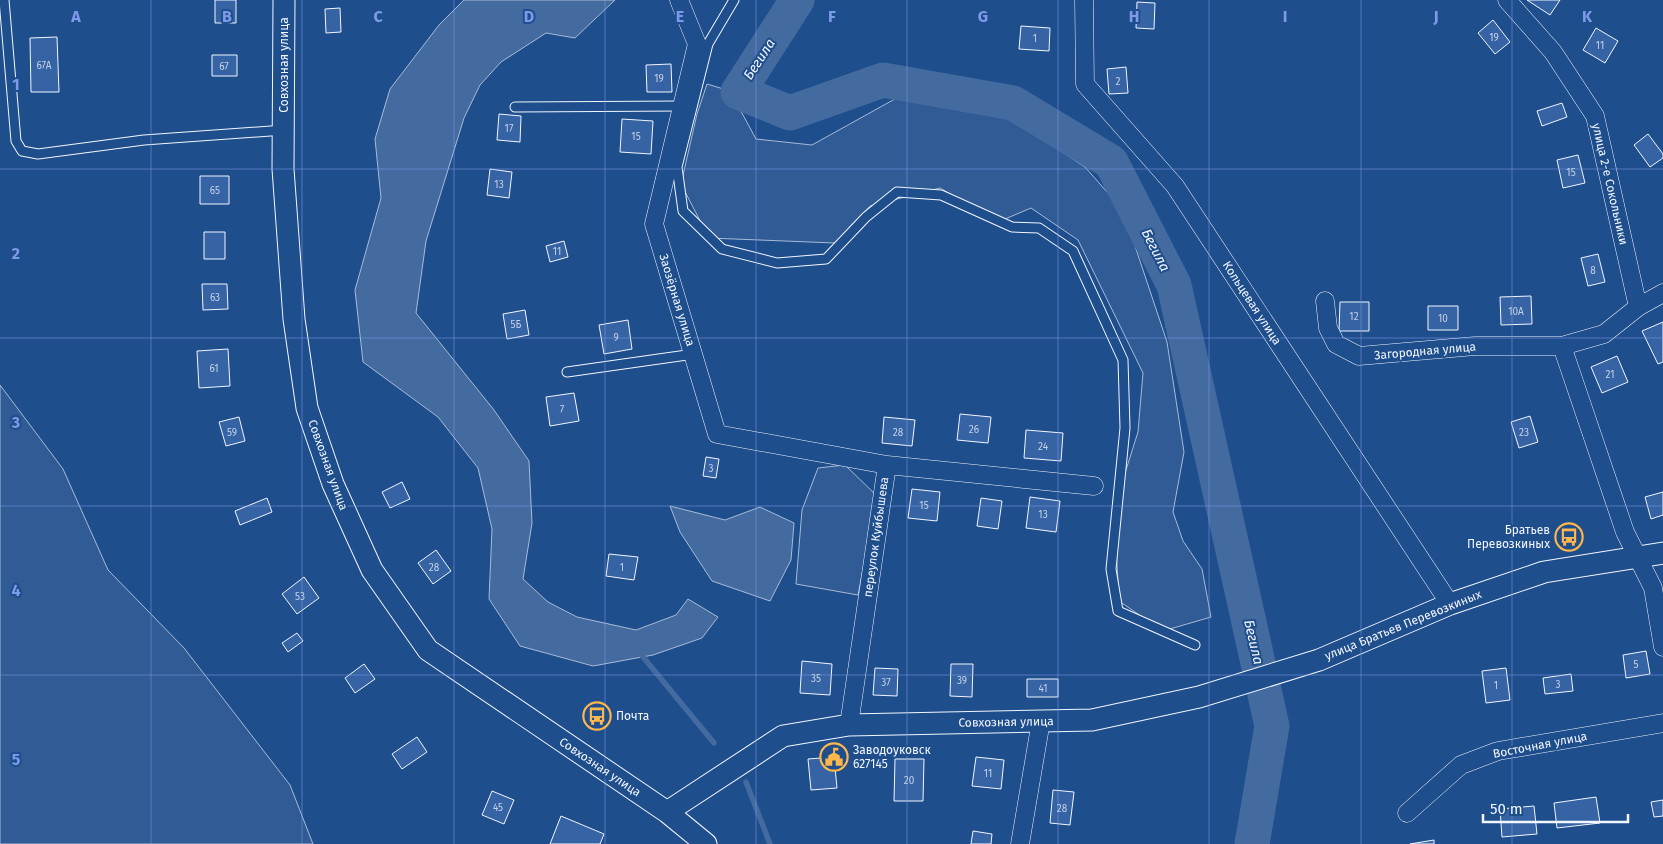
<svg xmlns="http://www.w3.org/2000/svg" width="1663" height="844" font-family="'Fira Sans',sans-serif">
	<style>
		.built { fill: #305b95; stroke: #a8bbd7 }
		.water { fill: #446ba0; stroke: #a8bbd7 }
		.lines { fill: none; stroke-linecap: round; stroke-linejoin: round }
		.stream { stroke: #446ba0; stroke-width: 5.5 }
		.river { stroke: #446ba0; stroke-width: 35 }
		.building { fill: #3563a3; stroke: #f2f6ff }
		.service-casing { stroke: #f2f6ff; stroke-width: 11 }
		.minor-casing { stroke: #f2f6ff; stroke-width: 19 }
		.tertiary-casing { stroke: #f2f6ff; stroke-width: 23 }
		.service { stroke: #1f4e8c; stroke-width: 9 }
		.minor { stroke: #1f4e8c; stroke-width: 18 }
		.tertiary { stroke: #1f4e8c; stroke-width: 21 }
		.grid { fill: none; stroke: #7d9aea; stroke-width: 1; stroke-opacity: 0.55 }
		.labels { text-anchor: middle; stroke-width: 4; stroke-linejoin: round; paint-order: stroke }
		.number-label { font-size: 10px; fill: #c3d1e8 }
		.street-label { font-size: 12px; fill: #f2f6ff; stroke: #1f4e8c }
		.poi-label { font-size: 12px; fill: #f2f6ff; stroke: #1f4e8c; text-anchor: start }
		.water-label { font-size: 14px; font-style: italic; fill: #f2f6ff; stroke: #1f4e8c }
		.grid-label { font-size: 16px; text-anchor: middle; font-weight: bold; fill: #7d9aea; stroke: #1f4e8c; stroke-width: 4; stroke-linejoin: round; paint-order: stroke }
	</style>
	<rect width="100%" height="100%" fill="#1f4e8c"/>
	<path class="built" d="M707,84L730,91L756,139L812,145L902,95L1013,120L1085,167L1123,210L1167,342L1184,452L1173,512L1183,541L1202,569L1211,617L1163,631L1119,601L1114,508L1138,432L1143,373L1078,240L1031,208L998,222L940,188L870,206L835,243L709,238L681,184L697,114Z
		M0,385L63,469L108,570L184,648L290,785L313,844H0Z
		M845,465L877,496L858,595L796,584L802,510L818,468Z"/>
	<path class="water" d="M464,0H615L575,38L546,33L501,62L480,85L464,118L426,241L416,313L494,410L529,461L532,523L523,579L548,602L577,617L636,630L676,615L688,599L718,617L702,638L653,655L593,666L520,646L489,599L492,529L478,468L438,417L363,362L355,290L381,198L375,139L390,89L439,25Z
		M670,506L725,520L760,507L794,523L791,560L770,601L712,581L680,532Z"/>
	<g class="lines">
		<path class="stream" d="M639,652L714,743
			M746,782L770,844"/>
		<path class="river" d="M797,0L738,92L790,113L883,80L1013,103L1111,162L1174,285L1272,726L1252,844"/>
	</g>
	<path class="building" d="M215,0H236V23H215Z
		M1527,0H1560L1550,15Z
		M1137,2L1155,3L1154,29L1136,28Z
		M340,8L341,32L326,33L325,9Z
		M1493,20L1510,42L1495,54L1478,33Z
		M1021,26L1050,28L1049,51L1019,49Z
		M1596,28L1618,41L1605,63L1583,50Z
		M57,37L59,92H31L30,38Z
		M212,55H237V76H212Z
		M671,64L672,92H647L646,65Z
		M1126,67L1128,93L1109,94L1107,69Z
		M1562,103L1567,117L1542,126L1537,111Z
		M499,114L521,116L520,142L497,140Z
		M622,119L653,121L651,154L620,152Z
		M1648,134L1663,154V158L1650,167L1634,145Z
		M1578,155L1585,183L1563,188L1557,160Z
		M490,169L512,172L509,198L487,195Z
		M200,176H229V204H200Z
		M204,232H225V259H204Z
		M564,241L568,257L550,262L546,246Z
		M1598,254L1605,282L1588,286L1581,258Z
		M202,284H227L228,309L203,310Z
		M1531,296L1532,324L1501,325L1500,297Z
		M1340,302H1369V331H1339Z
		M1428,306H1458V330H1428Z
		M525,310L529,335L507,339L503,314Z
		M628,320L632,349L604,354L599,325Z
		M1663,322V362L1658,364L1642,331Z
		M228,349L230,386L199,388L197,351Z
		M1617,356L1628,382L1602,393L1591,367Z
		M574,393L579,421L550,426L546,397Z
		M960,414L991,417L988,443L957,440Z
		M1530,416L1538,442L1519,448L1511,422Z
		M239,417L245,441L226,446L219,422Z
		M884,417L915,420L912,446L882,443Z
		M1026,430L1063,433L1061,461L1024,458Z
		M706,457L719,459L716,478L703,476Z
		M402,482L410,499L390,508L382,492Z
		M912,489L940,492L937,521L908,518Z
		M1663,492V515L1651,519L1645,497Z
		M1030,497L1060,501L1056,532L1026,528Z
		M267,498L272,512L240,525L235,511Z
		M981,498L1002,501L998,529L977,526Z
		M436,550L451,571L433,584L418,563Z
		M609,554L638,557L634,580L606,576Z
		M304,577L319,598L297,614L282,594Z
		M297,633L303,641L288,652L282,643Z
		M1646,651L1650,674L1626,678L1623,655Z
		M802,661L832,664L830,695L800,693Z
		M364,664L375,679L355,693L345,678Z
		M951,664H973L972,697L950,696Z
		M875,668L898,669L897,696L873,695Z
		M1506,668L1510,700L1486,703L1482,671Z
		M1571,674L1573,691L1545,694L1543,678Z
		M1027,679H1058V697H1027Z
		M417,737L427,752L402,769L392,754Z
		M834,757L837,788L811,790L808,759Z
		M976,757L1004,760L1001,789L972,786Z
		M895,759H924L923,801H894Z
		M1053,790L1074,792L1070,825L1050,823Z
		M492,791L514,800L504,824L482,815Z
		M1596,797L1600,823L1557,828L1554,803Z
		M1663,800V816L1654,817L1651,802Z
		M1534,806L1537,834L1502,837L1500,809Z
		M561,816L604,834L600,844H550Z
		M973,831L992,834L991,844H971Z
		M1434,840V844H1410Z"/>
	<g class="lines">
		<g class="service-casing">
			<path id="service" d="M4,0L16,141L22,151L38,154L144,140L284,130
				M734,0L708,44L677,167L683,211L722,249L777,263L826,259L866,217L897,192L941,195L1012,227L1039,228L1073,251L1123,360L1125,428L1111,569L1118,611L1195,645
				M515,107L682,106
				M567,372L694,354"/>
		</g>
		<g class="minor-casing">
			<path id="minor" d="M679,0L697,44L654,224L717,434L887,465
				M1084,0L1085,84L1175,186L1450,604
				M1507,0L1553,52L1595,116L1638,307
				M1325,301L1328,328L1336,344L1359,356L1475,346H1562L1604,334L1638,307L1663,293
				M1562,346L1625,532L1653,588L1663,647
				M849,725L887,465L1094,486
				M1407,813L1461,765L1498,751L1663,723
				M1020,844L1041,721"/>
		</g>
		<g class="tertiary-casing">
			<path id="tertiary" d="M284,0L283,169L294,319L307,408L333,484L372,570L428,650L667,812L706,844
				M667,812L783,736L849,725L1092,720L1199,697L1319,660L1450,604L1544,572L1663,553"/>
		</g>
		<use href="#service" class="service"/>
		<use href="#minor" class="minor"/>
		<use href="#tertiary" class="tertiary"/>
	</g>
	<path class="grid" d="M151,0V844M302,0V844M454,0V844M605,0V844M756,0V844M907,0V844M1058,0V844M1209,0V844M1361,0V844M1512,0V844M0,169H1663M0,338H1663M0,506H1663M0,675H1663"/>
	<defs>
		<g id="bus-ring" transform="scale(1.4375)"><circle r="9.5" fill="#1f4e8c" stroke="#ffb74d" stroke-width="1.5"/><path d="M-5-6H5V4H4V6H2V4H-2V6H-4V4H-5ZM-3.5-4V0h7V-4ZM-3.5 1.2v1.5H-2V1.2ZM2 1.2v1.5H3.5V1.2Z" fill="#ffb74d"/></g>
		<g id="civic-ring" transform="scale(1.4375)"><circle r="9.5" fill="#1f4e8c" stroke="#ffb74d" stroke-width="1.5"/><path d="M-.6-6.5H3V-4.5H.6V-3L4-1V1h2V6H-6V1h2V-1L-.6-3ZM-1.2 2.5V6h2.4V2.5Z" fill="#ffb74d"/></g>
	</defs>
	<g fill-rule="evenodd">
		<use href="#bus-ring" x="1569" y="537"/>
		<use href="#bus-ring" x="597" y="716"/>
		<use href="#civic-ring" x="834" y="757"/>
	</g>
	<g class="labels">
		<g class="number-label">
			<text x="1494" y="41">19</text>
			<text x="1035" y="42">1</text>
			<text x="1600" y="49">11</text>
			<text x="44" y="69">67А</text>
			<text x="224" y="70">67</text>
			<text x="659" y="82">19</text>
			<text x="1118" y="85">2</text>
			<text x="509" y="132">17</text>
			<text x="636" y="140">15</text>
			<text x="1571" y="176">15</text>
			<text x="499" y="188">13</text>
			<text x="215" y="194">65</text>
			<text x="557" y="255">11</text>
			<text x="1593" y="274">8</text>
			<text x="215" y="301">63</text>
			<text x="1516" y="315">10А</text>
			<text x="1354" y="320">12</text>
			<text x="1443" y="322">10</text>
			<text x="516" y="328">5Б</text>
			<text x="616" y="341">9</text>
			<text x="214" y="372">61</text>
			<text x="1610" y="378">21</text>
			<text x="562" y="413">7</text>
			<text x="974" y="433">26</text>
			<text x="232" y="436">59</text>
			<text x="898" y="436">28</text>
			<text x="1524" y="436">23</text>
			<text x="1043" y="450">24</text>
			<text x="711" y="472">3</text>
			<text x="924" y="509">15</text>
			<text x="1043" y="518">13</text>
			<text x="434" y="571">28</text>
			<text x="622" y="571">1</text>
			<text x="300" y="600">53</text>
			<text x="1636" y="668">5</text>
			<text x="816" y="682">35</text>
			<text x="962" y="684">39</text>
			<text x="886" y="686">37</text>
			<text x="1558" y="688">3</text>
			<text x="1496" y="689">1</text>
			<text x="1043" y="692">41</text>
			<text x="988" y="777">11</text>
			<text x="909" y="784">20</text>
			<text x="498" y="811">45</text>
			<text x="1062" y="812">28</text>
		</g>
		<g class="street-label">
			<text transform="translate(284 65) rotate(-90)" y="4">Совхозная улица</text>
			<text transform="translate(1610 184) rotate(77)" y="4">улица 2-е Сокольники</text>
			<text transform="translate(677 300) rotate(73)" y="4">Заозёрная улица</text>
			<text transform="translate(1252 303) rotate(57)" y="4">Кольцевая улица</text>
			<text transform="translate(1425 351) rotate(-5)" y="4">Загородная улица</text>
			<text transform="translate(328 465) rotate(70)" y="4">Совхозная улица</text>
			<text transform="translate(876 537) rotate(-82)" y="4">переулок Куйбышева</text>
			<text transform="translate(1403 625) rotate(-22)" y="4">улица Братьев Перевозкиных</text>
			<text transform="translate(1006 722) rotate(-1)" y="4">Совхозная улица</text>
			<text transform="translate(1540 745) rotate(-11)" y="4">Восточная улица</text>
			<text transform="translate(600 767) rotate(34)" y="4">Совхозная улица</text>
		</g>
		<g class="poi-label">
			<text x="1550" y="534" text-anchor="end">Братьев<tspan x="1550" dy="14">Перевозкиных</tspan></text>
			<text x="616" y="720">Почта</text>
			<text x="853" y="754">Заводоуковск<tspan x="853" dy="14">627145</tspan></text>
		</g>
		<g class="water-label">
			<text transform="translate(759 59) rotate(-57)" y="5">Бегила</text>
			<text transform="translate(1156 250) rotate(63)" y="5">Бегила</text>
			<text transform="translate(1254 642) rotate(77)" y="5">Бегила</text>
		</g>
	</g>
	<g class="grid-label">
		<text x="76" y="22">A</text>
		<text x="227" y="22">B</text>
		<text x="378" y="22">C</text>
		<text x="529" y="22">D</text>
		<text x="680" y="22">E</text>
		<text x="832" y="22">F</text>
		<text x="983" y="22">G</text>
		<text x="1134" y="22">H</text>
		<text x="1285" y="22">I</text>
		<text x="1436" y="22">J</text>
		<text x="1587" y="22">K</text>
		<text x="16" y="90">1</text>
		<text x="16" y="259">2</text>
		<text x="16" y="428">3</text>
		<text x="16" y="596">4</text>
		<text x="16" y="765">5</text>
	</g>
	<path d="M1483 814v8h145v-8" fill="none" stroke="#f2f6ff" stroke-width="2.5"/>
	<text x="1490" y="814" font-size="15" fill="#f2f6ff" stroke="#1f4e8c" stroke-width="4" paint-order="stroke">50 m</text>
</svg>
